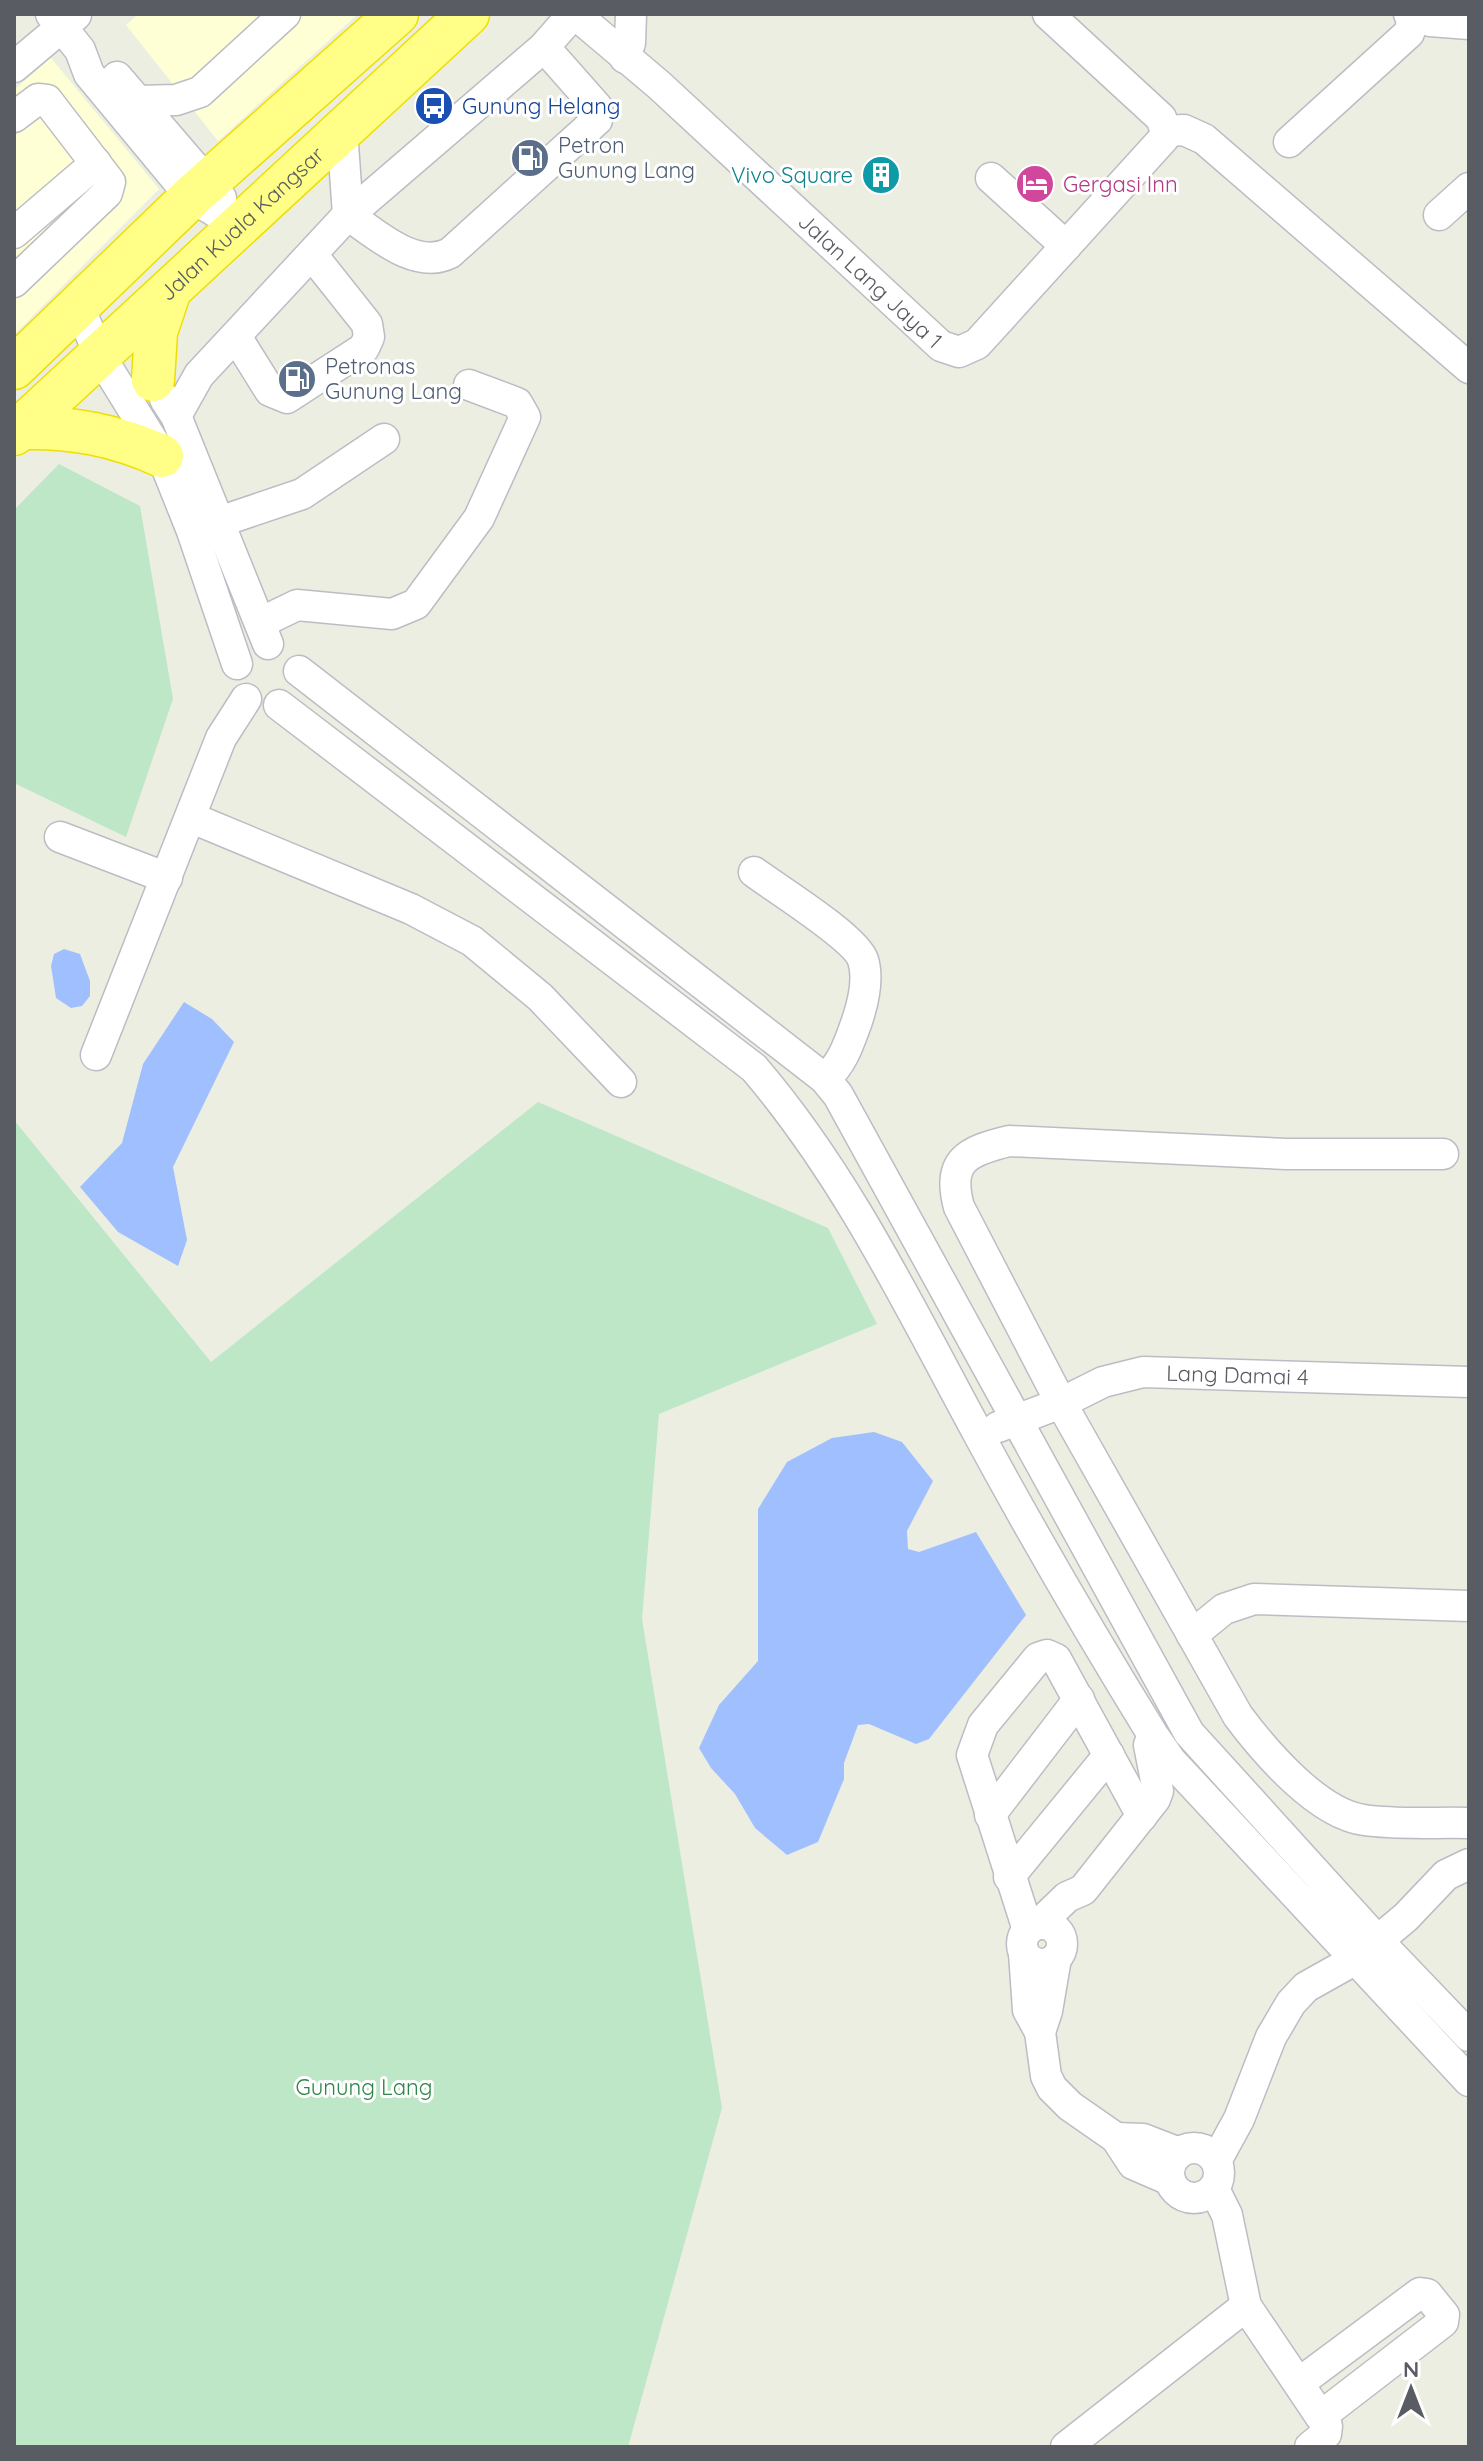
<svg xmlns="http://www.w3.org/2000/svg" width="1483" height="2461" font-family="Quicksand,sans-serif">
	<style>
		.commercial { fill: #ffffd5 }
		.green { fill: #bde7c7 }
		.water { fill: #a0bfff }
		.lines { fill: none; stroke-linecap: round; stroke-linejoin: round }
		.minor-casing { stroke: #bcbdc4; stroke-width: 33 }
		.highway-casing { stroke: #efdf00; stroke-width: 45 }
		.minor { stroke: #fff; stroke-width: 30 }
		.highway { stroke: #fffe87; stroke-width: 42 }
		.labels { text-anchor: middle; stroke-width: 6; stroke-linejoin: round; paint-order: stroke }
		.transit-label { font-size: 22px; fill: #164399; stroke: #fff; text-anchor: start }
		.service-label { font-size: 22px; fill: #4e5e75; stroke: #fff; text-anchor: start }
		.culture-label { font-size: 22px; fill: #0d838f; stroke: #fff; text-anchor: end }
		.hotel-label { font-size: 22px; fill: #b23c85; stroke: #fff; text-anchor: start }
		.street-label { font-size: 22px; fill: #5a5c63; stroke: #fff }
		.park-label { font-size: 22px; fill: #308449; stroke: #fff }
	</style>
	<rect width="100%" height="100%" fill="#edeee2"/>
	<path class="commercial" d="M138,14H358L218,141L126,25Z
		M51,58L159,189L14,335V90Z"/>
	<path class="green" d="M59,464L140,506L173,699L126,837L14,783V510Z
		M538,1102L828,1228L877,1324L659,1414L642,1619L722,2108L628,2447H14V1120L211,1362Z"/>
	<path class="water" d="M64,949L80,954L90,981V996L82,1006L71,1008L56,998L51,966L54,954Z
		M184,1002L212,1019L234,1042L173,1167L187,1240L178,1266L118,1232L80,1187L122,1143L143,1064Z
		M874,1432L902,1442L933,1481L907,1531L908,1549L919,1552L976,1532L1026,1615L929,1739L916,1744L869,1724L858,1725L844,1763V1779L818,1842L787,1855L755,1828L735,1794L711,1768L699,1748L719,1705L758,1661V1509L787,1462L832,1438Z"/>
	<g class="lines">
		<g class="minor-casing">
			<g id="minor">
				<path d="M51,14L80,50L89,74L191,197L239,226"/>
				<path id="s1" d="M575,14L659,85L941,346L959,352L977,344L1164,138L1166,131L1161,118L1048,14"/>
				<path d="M1409,14L1430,21L1469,24"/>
				<path d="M625,58L630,43L631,14"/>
				<path d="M14,67L76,15"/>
				<path d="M117,77L221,198"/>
				<path d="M139,101L176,100L200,92L285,14"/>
				<path d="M14,117L38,99L47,100L110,182L107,193L14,282"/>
				<path d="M342,130L348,215"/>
				<path d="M1166,131L1184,130L1204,139L1469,368"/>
				<path d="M1289,142L1409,33L1414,16"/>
				<path d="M991,178L1066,246"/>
				<path d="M348,215C375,233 415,271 450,253L597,120V107L544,47"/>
				<path d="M1439,215L1469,188"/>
				<path d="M14,233L96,163"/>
				<path d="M78,305L100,356L162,456L192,531L237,664"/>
				<path d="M237,338L270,391L287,398L364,348L369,337L367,324L313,256"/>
				<path d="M165,399L176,416L268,644"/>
				<path d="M176,416L199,375L344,219L544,47L573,14"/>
				<path d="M219,522L302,494L384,439"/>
				<path d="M260,623L297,605L392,614L416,604L479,518L525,417L517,403L469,385"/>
				<path d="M299,671L825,1079L838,1095L1189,1733L1377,1940L1469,2036"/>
				<path d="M279,705L754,1068C845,1174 907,1302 973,1424C1030,1530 1090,1633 1153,1735L1171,1761L1469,2081"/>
				<path d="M192,818L411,909L472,941L540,997L621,1082"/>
				<path d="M60,837L167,878"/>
				<path d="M754,872C777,889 856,938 863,960C869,979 863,1003 857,1021C849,1043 843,1063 825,1079"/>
				<path d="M96,1055L221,738L246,699"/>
				<path d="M1443,1154H1286L1009,1141C968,1151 946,1160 959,1207L1061,1403L1238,1716C1265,1752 1318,1814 1364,1820C1398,1825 1435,1822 1469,1823"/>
				<path id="s2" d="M998,1427L1061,1403L1103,1382L1143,1372L1469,1382"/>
				<path d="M1192,1635L1224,1609L1254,1599L1469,1606"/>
				<path d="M990,1815L1079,1699"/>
				<path d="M1009,1877L1109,1755"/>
				<path d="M1039,1924L1067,1897L1083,1890L1155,1799L1158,1791L1149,1745L1152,1737"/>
				<circle cx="1042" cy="1944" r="20"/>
				<path d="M1028,1930L972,1755L983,1725L1038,1658L1047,1655L1056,1659L1142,1816"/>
				<path d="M1024,1953L1028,2010L1040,2032L1046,2076L1052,2088L1070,2106L1116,2138L1133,2164L1170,2180"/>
				<path d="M1040,2032L1047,2011L1056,1958"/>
				<path d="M1116,2138L1143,2139L1179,2153"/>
				<circle cx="1194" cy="2173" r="25"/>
				<path d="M1216,2161L1239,2119L1271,2037L1291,2003L1306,1987L1356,1959L1406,1917L1446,1875L1469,1864"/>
				<path d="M1214,2189L1227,2215L1246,2306L1327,2426L1326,2434L1310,2447"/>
				<path d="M1299,2383L1420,2293L1427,2294L1444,2315L1443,2322L1321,2416"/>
				<path d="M1066,2447L1246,2306"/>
			</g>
		</g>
		<g class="highway-casing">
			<g id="highway">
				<path d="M14,368L191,197L397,14"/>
				<path d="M153,380L156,332L169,293"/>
				<path d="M21,428C73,427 115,435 162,456"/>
				<path id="s3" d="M14,434L468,14"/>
			</g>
		</g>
		<use href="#minor" class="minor"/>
		<use href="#highway" class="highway"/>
	</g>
	<defs>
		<g id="bus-disc" transform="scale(2)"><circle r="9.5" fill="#1a4fb4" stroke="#fff"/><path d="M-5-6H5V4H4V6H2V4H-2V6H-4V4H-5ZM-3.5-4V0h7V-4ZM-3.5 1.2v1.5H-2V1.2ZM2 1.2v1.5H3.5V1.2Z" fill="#fff"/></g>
		<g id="fuel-disc" transform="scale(2)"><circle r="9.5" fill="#5c6f8a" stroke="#fff"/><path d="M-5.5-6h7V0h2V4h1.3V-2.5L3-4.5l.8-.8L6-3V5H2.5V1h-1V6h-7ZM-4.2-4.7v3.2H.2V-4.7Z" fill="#fff"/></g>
		<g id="building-disc" transform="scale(2)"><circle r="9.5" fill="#0f9aa8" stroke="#fff"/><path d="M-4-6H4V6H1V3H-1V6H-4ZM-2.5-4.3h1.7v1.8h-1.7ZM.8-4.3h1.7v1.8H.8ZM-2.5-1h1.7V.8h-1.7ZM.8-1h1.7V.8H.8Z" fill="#fff"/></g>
		<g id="hotel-disc" transform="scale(2)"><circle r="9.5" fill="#d1479c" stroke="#fff"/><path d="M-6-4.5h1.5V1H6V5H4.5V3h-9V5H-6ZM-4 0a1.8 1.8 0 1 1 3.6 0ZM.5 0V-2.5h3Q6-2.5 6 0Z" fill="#fff"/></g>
	</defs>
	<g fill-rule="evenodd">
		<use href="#bus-disc" x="434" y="106"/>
		<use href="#fuel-disc" x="530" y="158"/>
		<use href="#building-disc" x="881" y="175"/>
		<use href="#hotel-disc" x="1035" y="184"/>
		<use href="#fuel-disc" x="297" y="379"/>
	</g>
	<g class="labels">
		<g class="transit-label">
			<text x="462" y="114">Gunung Helang</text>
		</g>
		<g class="service-label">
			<text x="558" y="153">Petron<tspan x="558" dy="25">Gunung Lang</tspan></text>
			<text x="325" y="374">Petronas<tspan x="325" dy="25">Gunung Lang</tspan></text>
		</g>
		<g class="culture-label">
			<text x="853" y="183">Vivo Square</text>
		</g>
		<g class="hotel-label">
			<text x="1063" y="192">Gergasi Inn</text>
		</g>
		<g class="street-label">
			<text dy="8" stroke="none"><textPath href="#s3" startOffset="310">Jalan Kuala Kangsar</textPath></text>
			<text dy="8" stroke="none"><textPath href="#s1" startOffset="398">Jalan Lang Jaya 1</textPath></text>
			<text dy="8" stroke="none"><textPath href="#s2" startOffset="250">Lang Damai 4</textPath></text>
		</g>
		<g class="park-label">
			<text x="364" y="2095">Gunung Lang</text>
		</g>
	</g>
	<rect width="1483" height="2461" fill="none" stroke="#5a5c63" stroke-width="32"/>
	<g transform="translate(1411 2389)" stroke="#ffffff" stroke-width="6" paint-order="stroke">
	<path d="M0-6L14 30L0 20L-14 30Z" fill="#5a5c63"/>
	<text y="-12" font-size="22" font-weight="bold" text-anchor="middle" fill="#5a5c63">N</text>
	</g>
</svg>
